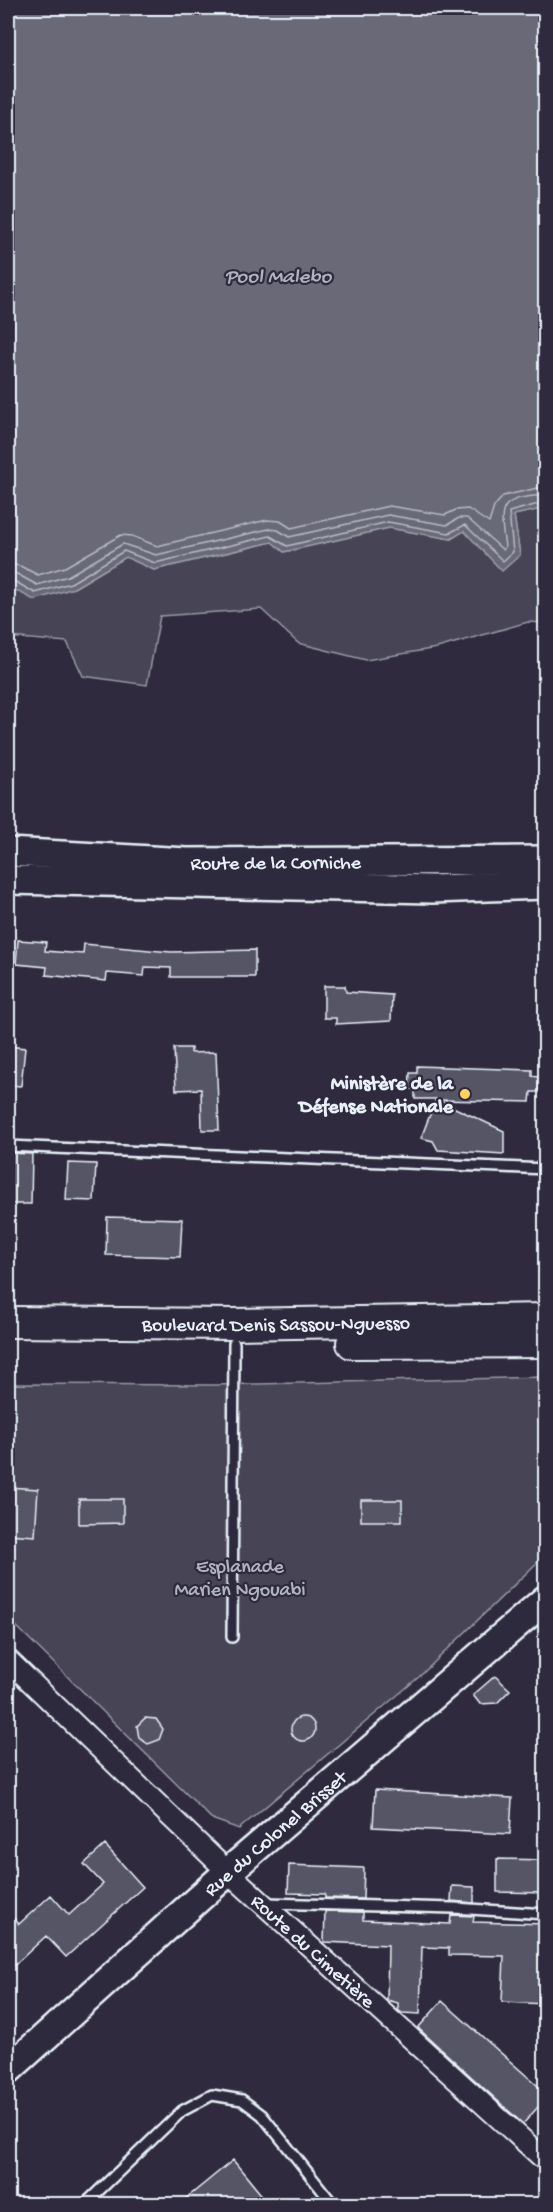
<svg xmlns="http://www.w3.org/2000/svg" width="553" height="2212" font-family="'Gochi Hand',sans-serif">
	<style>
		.green { fill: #464455; stroke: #979aa6; stroke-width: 1.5 }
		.water { fill: #696978; stroke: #9c9fab; stroke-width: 1.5 }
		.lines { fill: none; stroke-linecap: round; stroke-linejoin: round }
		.shore { stroke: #b5bbc5; stroke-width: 1.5 }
		.building { fill: #575565; stroke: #e8f1f8; stroke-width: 1.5 }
		.lane-casing { stroke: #e8f1f8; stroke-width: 14 }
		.street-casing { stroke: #e8f1f8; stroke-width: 24 }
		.secondary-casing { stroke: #e8f1f8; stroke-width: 32 }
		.primary-casing { stroke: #e8f1f8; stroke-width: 34 }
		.lane { stroke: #2f2a3d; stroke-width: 9 }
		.street { stroke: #2f2a3d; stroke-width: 20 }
		.secondary { stroke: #2f2a3d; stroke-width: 27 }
		.primary { stroke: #2f2a3d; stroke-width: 30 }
		.poi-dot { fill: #ffd166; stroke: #2f2a3d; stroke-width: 2 }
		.labels { text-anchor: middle; stroke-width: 4.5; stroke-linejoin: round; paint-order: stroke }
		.street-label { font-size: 20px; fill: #e8f1f8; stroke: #2f2a3d }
		.poi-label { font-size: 20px; font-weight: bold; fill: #e8f1f8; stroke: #2f2a3d; text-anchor: end }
		.park-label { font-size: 20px; fill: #afb4bf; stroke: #2f2a3d }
		.water-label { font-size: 21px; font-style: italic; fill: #afb4be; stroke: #2f2a3d }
	</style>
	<rect width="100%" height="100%" fill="#2f2a3d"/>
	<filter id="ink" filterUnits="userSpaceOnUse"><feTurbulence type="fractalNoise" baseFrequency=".0167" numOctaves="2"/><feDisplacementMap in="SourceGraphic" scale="12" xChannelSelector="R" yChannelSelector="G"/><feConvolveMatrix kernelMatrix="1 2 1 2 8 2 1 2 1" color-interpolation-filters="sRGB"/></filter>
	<g filter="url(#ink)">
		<path class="green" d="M545,508V623L528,622L437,648L366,660L298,643L261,609L160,616L147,685L83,676L67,642L8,637V586L74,588L126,557L154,570L272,542L284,552L389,528L451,539L463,531L520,555L514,515Z
			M545,1377V1555L420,1676L239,1829L212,1819L8,1618V1384L215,1385Z"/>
		<path class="water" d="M8,8H545L546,508L514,515L520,555L502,571L464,531L451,539L389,528L284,552L272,542L154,570L126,557L74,588L34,600L8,586Z"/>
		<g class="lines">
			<path class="shore" d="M8,564L20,566L38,575L65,567L121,535L132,536L157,546L267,520L280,521L291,528L389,506L445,515L456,510L468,509L489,523L494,507L503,496L546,486
				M8,573L17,574L37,585L68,576L123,544L156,555L269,529L278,530L289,537L388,515L447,525L459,518H467L503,550L505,547C499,506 498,498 546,495
				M8,580L14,581L35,593L71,583L124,551L155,563L270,536L287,546L388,522L449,533L465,525L503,561L513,552L509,512L546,502"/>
		</g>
		<path class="building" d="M18,940L46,942L45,951L83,954L84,944L171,952L255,950V977H171V968L145,967L144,976L107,973L106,981L46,975L47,967L16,964Z
			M324,986H345L346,992L392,995L391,1021L336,1024V1018H324Z
			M8,1046L25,1048L21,1086L8,1085Z
			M174,1048H191V1053L216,1052L219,1130H202L201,1089L176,1090Z
			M417,1066L532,1070V1076L539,1077V1092H531L530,1102L438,1100L504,1131V1154L438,1150L433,1141L421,1138L436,1099H415V1089H409L410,1073H417Z
			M8,1153L32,1154L31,1204H8Z
			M68,1163L96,1164L94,1201L66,1200Z
			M107,1217L182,1219L180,1257L106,1255Z
			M8,1487L38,1489L35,1536L8,1534Z
			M79,1499H123V1523L79,1524Z
			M361,1500H402V1521H361Z
			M495,1676L510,1690L497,1703L480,1704L473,1695Z
			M291 1729a12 12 0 1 1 24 0a12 12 0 1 1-24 0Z
			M145,1718L156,1719L163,1729L159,1740L148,1744L139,1738L137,1726Z
			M375,1790L512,1798L510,1834L373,1827Z
			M105,1845L143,1887L66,1957L46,1936L8,1971V1912L19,1924L51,1895L69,1915L103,1884L84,1864Z
			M497,1859L546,1860V1893L497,1892Z
			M289,1865L364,1868L363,1899L325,1898V1894L288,1893Z
			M452,1886L474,1887V1903L451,1901Z
			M325,1911L363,1912V1920L450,1924L451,1915L474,1916L473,1922L546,1924V2004L502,2002L504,1956L449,1955V1948L422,1947L420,2014L402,2013L398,2010V2003L387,2000L388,1945L324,1942Z
			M442,2001L546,2093V2098L523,2124L418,2028Z
			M233,2160L264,2198L256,2205H178Z"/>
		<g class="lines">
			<g class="lane-casing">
				<path id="lane" d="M8,1146L546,1169
					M232,1637L234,1343
					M266,1903L454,1908L546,1914
					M85,2204L182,2111L212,2095L242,2100L262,2115L333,2204"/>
			</g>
			<g class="street-casing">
				<path id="street" d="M8,1660L228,1872L546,2161"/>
			</g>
			<g class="secondary-casing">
				<g id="secondary">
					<path id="s1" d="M8,852L187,862L546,860"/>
					<path d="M8,880L432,889L546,885"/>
					<path id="s2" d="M8,2070L228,1872L546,1599"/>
				</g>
			</g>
			<g class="primary-casing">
				<g id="primary">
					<path id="s3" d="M8,1322L234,1324L546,1319"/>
					<path d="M352,1343L546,1342"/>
				</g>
			</g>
			<use href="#lane" class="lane"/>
			<use href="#street" class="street"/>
			<use href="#secondary" class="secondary"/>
			<use href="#primary" class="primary"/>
		</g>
	</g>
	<circle class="poi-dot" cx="465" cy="1094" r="6"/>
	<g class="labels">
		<g class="street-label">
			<text dy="7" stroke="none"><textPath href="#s1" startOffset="268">Route de la Corniche</textPath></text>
			<text dy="7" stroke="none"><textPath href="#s3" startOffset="268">Boulevard Denis Sassou-Nguesso</textPath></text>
			<text dy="7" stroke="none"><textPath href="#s2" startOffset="357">Rue du Colonel Brisset</textPath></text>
			<text transform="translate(314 1950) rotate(42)" y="7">Route du Cimetière</text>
		</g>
		<g class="poi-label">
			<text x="453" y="1089">Ministère de la<tspan x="453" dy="23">Défense Nationale</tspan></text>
		</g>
		<g class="park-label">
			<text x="240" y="1572">Esplanade<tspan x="240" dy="23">Marien Ngouabi</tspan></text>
		</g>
		<g class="water-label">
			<text x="278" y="282">Pool Malebo</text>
		</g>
	</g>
	<rect width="553" height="2212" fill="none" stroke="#2f2a3d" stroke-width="30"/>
	<rect x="15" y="15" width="523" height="2182" fill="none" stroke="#e8f1f8" stroke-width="2" filter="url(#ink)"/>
</svg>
